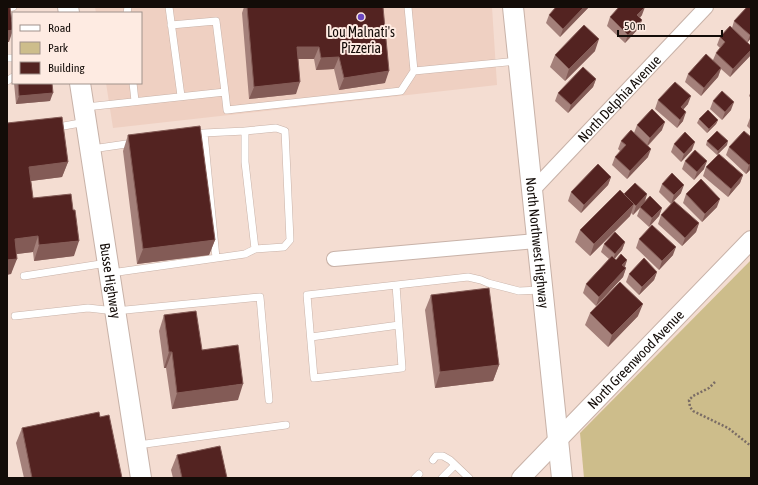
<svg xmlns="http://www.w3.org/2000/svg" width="758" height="485" font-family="'Asap Condensed',sans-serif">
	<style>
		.built { fill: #efd0c2 }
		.green { fill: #cdbd8b }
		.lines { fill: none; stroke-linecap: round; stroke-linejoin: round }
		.service-casing { stroke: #c8b2a8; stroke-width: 8 }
		.minor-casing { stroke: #c8b2a8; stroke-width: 16 }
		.tertiary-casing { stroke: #c8b2a8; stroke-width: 20 }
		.secondary-casing { stroke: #c8b2a8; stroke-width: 22 }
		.path { stroke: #7a6c65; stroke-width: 2.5; stroke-dasharray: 2 2; stroke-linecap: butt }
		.service { stroke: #fff; stroke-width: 7 }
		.minor { stroke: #fff; stroke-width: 14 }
		.tertiary { stroke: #fff; stroke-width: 18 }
		.secondary { stroke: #fff; stroke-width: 20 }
		.wall { fill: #a4807a }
		.shaded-wall { fill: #835b56 }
		.building { fill: #532321; stroke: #835b56 }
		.poi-dot { fill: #6c48c1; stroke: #feebe2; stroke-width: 1.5 }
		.labels { text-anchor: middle; stroke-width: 4; stroke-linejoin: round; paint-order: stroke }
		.poi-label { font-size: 14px; fill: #130c08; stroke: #feebe2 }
		.street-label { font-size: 14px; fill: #130c08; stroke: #feebe2 }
	</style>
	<rect width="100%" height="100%" fill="#f4ddd2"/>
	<path class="built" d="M95,7H492L497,85L113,128L106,83H141V13H96Z"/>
	<path class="green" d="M751,260V478H584L580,433Z"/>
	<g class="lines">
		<g class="service-casing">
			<path id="service" d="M169,7L181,96
				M408,7L414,71
				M7,8L13,7
				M127,13L128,7
				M171,25L216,21L225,92
				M7,58H13
				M7,81L13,77
				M133,83L135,101
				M86,107L225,92L227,110L401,91L414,71L518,61
				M55,125L58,127L86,122
				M204,133L216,258
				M193,135L204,133L245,131
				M92,149L133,143
				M111,273L245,254L255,249L284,247L290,240L285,131L276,128L245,131V162L255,249
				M24,276L107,263
				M396,285L402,368L314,378L307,295L468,277L481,280L488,283L519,291L541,290
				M15,316L88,308L115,311L260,297L269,400
				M311,337L399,325
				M138,445L286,425
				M433,460L436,456H443L450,460L469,478
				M415,478L419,474
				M442,478L455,465"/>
		</g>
		<g class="minor-casing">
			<g id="minor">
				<path id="s1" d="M532,191L706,7"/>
				<path d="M334,259L536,241"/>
			</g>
		</g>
		<g class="tertiary-casing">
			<g id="tertiary">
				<path id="s2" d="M521,478L751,240"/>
			</g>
		</g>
		<g class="secondary-casing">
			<g id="secondary">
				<path d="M68,7L69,13"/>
				<path id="s3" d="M513,7L562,478"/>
				<path id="s4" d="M80,83L141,478"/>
			</g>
		</g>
		<path class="path" d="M715,382L709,388L693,396L689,400L690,407L693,411L728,428L751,446"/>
		<use href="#service" class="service"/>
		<use href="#minor" class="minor"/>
		<use href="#tertiary" class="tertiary"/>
		<use href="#secondary" class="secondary"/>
	</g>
	<path class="wall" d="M244,7H383L385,83L339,90L334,69L316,70L314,59H298L296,94L249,99L242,13Z
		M556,7H589L560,37L546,23L549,15Z
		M747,7L751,38L747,43L750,56L730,77L721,69L718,77L701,96L685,82L688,74L713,60L716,53L720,48L717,45L720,37L732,28L734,21Z
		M642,15L640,18L642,20L639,28L625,43L607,26L610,17Z
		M595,51L565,81L550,67L555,55Z
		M596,79L593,87L568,113L555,101L558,93Z
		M14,83H52L50,101L16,104Z
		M751,91V98L749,96Z
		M658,100L688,104L683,109V121L677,128L655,109Z
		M713,101L731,110L722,120L710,109Z
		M751,116V130L747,126L750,118Z
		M699,119L718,120L716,124L707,133L697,123Z
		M7,123L68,162L62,177L31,181L33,198L74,256L34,261L33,252L16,254L11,274Z
		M637,125L662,130L648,146V157L627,179L612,165L615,157L620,151L618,149L621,141L634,133Z
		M128,135L215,240L209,255L137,264L123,151Z
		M751,137V169L746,174L726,155L729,147Z
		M707,141L727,145L717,155L706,145Z
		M674,144L692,150L681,162L671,152Z
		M685,161L704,169L694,180L682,169Z
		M706,167L743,175L740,183L728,197L703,176Z
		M611,177L608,185L581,213L568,201L571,192Z
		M662,184L681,193L671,204L659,192Z
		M624,194H647L645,202L662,208L659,216L649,227L637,216L640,208L633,215L631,213L630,216L590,256L575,242L580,230Z
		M686,194L717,207L702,222L683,203Z
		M661,215L699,223L696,232L682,246L658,224Z
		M639,239L673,255L659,270L636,248Z
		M625,242L622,250L615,258L616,260H627L625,267L626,268L623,277L596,306L583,293L586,284L609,259L601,252L604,244Z
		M657,272L654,280L639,295L626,282L629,274Z
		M431,295L499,365L493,381L435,388L425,310Z
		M590,313L638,316L608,347L585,325Z
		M164,315L202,350L238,400L172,409L166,368H164L159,331Z
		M100,417L122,478H24L16,443L22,428Z
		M177,455L227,478H173L171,470Z"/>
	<path class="shaded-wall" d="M584,7H589L560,37L563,29Z
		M645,7L642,15L634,24L637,15Z
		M642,20L639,28L625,43L628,35Z
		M13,30L9,42H7V31Z
		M751,33V38L747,43L750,35Z
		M599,39L595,51L565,81L569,69Z
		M297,47H319L314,59H292Z
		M751,50V53L750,56L730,77L733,69Z
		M339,57L334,69L316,70L321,58Z
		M721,68L718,77L701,96L704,88Z
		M389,71L385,83L339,90L344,78Z
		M596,79L593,87L568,113L571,105Z
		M300,82L296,94L249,99L254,87Z
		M53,93L50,101L16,104L19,96Z
		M691,96L688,104L678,116L681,107Z
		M734,102L731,110L722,120L725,112Z
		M686,112L683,121L677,128L680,120Z
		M718,120L716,124L707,133L709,129Z
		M665,122L662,130L647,146L650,138Z
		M728,141L727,145L717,155L718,151Z
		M695,142L692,150L681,162L684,154Z
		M651,149L648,157L627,179L630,171Z
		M707,161L704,169L694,180L697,172Z
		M68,162L62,177L23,182L29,167Z
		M751,164V169L746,174L749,165Z
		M743,175L740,183L728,197L731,189Z
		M611,177L608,185L581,213L584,205Z
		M684,185L681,193L671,204L674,195Z
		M647,194L644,203L633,215L636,206Z
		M720,199L717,207L702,222L705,214Z
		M634,204L630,216L590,256L594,244Z
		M662,208L659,216L649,227L652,218Z
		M699,223L696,232L682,246L685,238Z
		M38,236L33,252L9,255L15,239Z
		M215,240L209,255L137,264L143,249Z
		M79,241L74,256L34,261L39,245Z
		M625,242L622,250L612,262L615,254Z
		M676,247L673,255L659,270L662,261Z
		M17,259L11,274L7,275V260Z
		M627,260L624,268L622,265Z
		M626,268L623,277L596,306L599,297Z
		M657,272L654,280L639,295L642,287Z
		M643,304L638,316L608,347L612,335Z
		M169,352H172L166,368H164Z
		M499,365L493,381L435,388L440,372Z
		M243,384L238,400L172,409L177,393Z"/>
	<path class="building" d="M7,7H10L13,30L7,31Z
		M247,7H383L389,71L344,78L339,57L321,58L319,47H297L300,82L254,87Z
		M556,7H584L563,29L549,15Z
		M619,7H645L637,15L642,20L628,35L610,17Z
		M747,7H751V33L750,35L734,21Z
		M584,25L599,39L569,69L555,55Z
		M730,26L751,46V50L733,69L716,53L725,42L720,37Z
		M706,54L721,68L704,88L688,74Z
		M583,67L596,79L571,105L558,93Z
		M675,82L691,96L681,107L686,112L680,120L658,100Z
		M18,83H52L53,93L19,96Z
		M722,91L734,102L725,112L713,101Z
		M652,109L665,122L650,138L637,125Z
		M708,110L718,120L709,129L699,119Z
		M62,117L68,162L29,167L33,198L71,194L73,210H75L79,241L39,245L38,236L15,239L17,259L7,260V120V123Z
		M200,126L215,240L143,249L128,135Z
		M631,130L651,149L630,171L615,157L626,145L621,141Z
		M717,131L728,141L718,151L707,141Z
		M744,131L751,137V164L749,165L729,147Z
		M685,132L695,142L684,154L674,144Z
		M695,150L707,161L697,172L685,161Z
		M719,154L743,175L731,189L706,167Z
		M598,164L611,177L584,205L571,192Z
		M672,173L684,185L674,195L662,184Z
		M701,179L720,199L705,214L686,194Z
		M635,183L647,194L636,206L624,194Z
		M620,190L634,204L594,244L580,230Z
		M650,196L662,208L652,218L640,207Z
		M674,201L699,223L685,238L661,215Z
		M652,225L676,247L662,261L639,239Z
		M615,232L625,242L615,254L604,244Z
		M621,254L627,260L622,265L626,268L599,297L586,284L612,256L616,260Z
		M644,258L657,272L642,287L629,274Z
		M620,282L643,304L612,335L590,313Z
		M489,288L499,365L440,372L431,295Z
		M196,311L202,350L238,345L243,384L177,393L172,352H169L164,315Z
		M99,412L100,417L109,415L122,478H32L22,428Z
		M220,446L227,478H182L177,455Z"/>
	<circle class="poi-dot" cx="361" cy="17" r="4"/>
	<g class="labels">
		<g class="poi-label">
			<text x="361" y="37">Lou Malnati's<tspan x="361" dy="16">Pizzeria</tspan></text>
		</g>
		<g class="street-label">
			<text dy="5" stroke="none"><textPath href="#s1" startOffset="127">North Delphia Avenue</textPath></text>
			<text dy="5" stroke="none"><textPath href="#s3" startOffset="237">North Northwest Highway</textPath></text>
			<text dy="5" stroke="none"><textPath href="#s4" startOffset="200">Busse Highway</textPath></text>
			<text dy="5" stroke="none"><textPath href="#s2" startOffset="165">North Greenwood Avenue</textPath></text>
		</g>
	</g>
	<rect width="758" height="485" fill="none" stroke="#130c08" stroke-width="16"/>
	<rect x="12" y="12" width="130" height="72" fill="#feebe2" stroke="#a0928b"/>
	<rect x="20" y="25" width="20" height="6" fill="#ffffff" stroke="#a0928b"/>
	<text x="48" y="32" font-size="12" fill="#130c08">Road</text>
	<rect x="20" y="42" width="20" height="12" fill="#cdbd8b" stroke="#a0928b"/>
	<text x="48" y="52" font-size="12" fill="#130c08">Park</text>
	<rect x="20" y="62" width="20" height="12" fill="#532321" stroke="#a0928b"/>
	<text x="48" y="72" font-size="12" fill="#130c08">Building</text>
	<path d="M618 30v6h104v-6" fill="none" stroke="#130c08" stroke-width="2"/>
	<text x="624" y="30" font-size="12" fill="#130c08" stroke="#feebe2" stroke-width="3" paint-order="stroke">50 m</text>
</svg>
